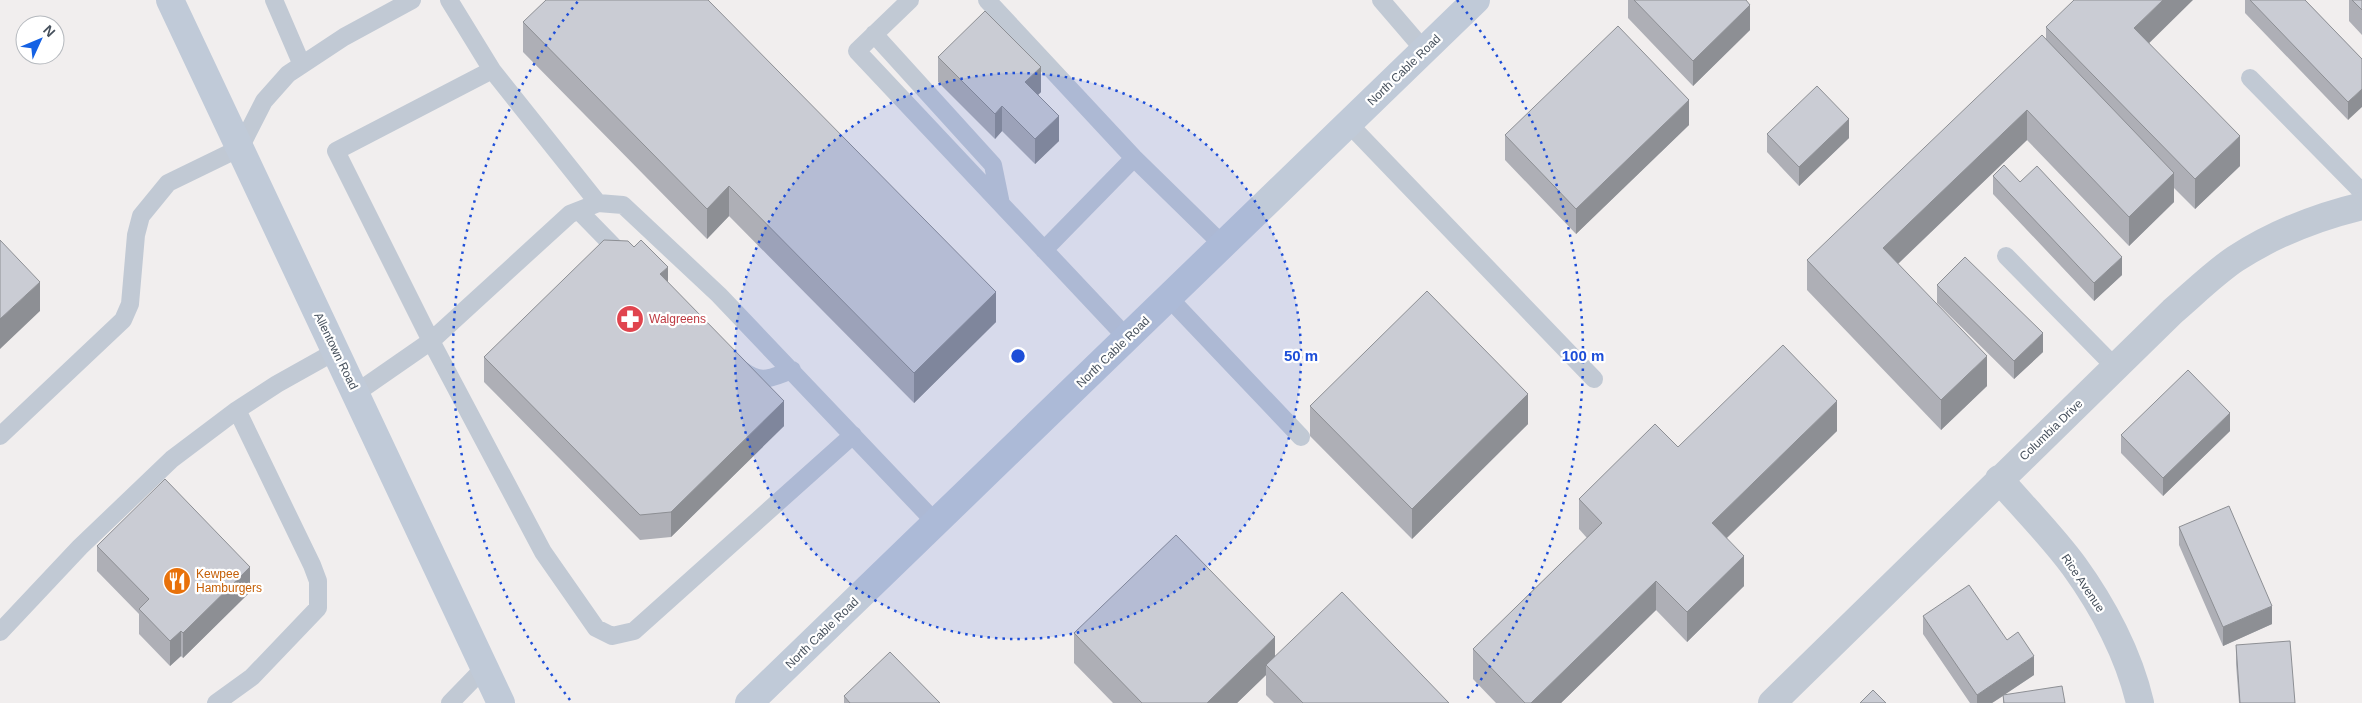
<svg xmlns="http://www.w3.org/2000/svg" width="2362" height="703" font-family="Arial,sans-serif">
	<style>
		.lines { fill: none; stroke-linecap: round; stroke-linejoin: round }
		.lane { stroke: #c1c9d4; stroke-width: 18 }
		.street { stroke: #c1c9d4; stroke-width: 28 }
		.secondary { stroke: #c0cad8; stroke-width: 28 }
		.wall { fill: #aeafb6 }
		.shaded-wall { fill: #8d8f94 }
		.building { fill: #caccd4; stroke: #8d8f94 }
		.ring { fill: none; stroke: #1d4ed8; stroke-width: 2.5; stroke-dasharray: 2.5 5 }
		.labels { text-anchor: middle; stroke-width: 4.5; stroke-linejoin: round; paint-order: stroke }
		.street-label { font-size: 12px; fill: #46505c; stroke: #fff }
		.health-label { font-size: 12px; fill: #be3a42; stroke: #fff; text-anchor: start }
		.food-label { font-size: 12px; fill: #c56008; stroke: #fff; text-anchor: start }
		.centre { fill: #1d4ed8; stroke: #fff; stroke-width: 2.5 }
		.ring-label { font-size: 15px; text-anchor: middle; font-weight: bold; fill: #1d4ed8; stroke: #fff; stroke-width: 4.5; stroke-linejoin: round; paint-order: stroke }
	</style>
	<rect width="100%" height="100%" fill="#f1eeee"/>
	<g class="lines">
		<path class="lane" d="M274,0L302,65
			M449,0L492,70L336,151L431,341L543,552L596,628L612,636L634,631L853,435
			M910,0L857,51L1128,339
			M987,0L1134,158L1223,245
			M1381,0L1424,50
			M874,34L993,165L1001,204
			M492,70L598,203
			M2250,78L2362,192
			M1348,123L1594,379
			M579,211L624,257
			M1044,250L1134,158
			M2006,256L2115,367
			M1169,298L1301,437
			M742,370C762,385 770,378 792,370
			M356,393L431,341L570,214L598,203L623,205L719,295L936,523
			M0,436L123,320L130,304L136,235L141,216L168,183L240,148L264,101L288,74L344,37L412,0
			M0,632L80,547L172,459L237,410L277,384L336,351
			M216,703L252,677L318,608V581L312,565L237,410
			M450,703L484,668"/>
		<path class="street" d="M1999,479C2024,508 2052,536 2074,566C2103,606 2129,655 2140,703
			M1772,703L2173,311C2193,294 2213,274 2235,259C2275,233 2316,217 2362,206"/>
		<path class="secondary" d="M170,0L501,703
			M749,703L1476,0"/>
	</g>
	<path class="wall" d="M1628,0H1746L1750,30L1693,86L1628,18Z
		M2245,0H2305L2362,59L2348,120L2245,13Z
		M2349,0H2362V35L2349,21Z
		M523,22L996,322L914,403L729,216L707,239L523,52Z
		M2046,27L2149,43L2240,166L2195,209L2174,188V202L2129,246L2027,140L1898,264L1987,386L1941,430L1807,290V260L2046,39Z
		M938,57L1041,92L1038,95L1059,141L1035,164L1002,131L995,139L938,82Z
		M1689,125L1576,234L1505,160V135Z
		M1767,134L1849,138L1799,186L1767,152Z
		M1993,176L2020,182L2122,275L2094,301L1993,194Z
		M668,283L784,426L671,537L640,540L484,382V357Z
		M1937,285L2043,352L2014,379L1937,303Z
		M1310,406L1528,424L1412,539L1310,436Z
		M1837,431L1727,538L1744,586L1687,642L1656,610L1561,703H1496L1473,679V649L1587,538L1579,529V499L1678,447Z
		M2230,431L2163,496L2121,453V435Z
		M2179,527L2272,624L2223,646L2179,545Z
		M97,546L250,592L183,658L181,656L170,666L139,634V614L97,571Z
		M1923,616L2007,640L2034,675L2004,695L2065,703H2003V696L1992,703H1970L1923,634Z
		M1074,633L1275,657L1449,703H1274L1266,695V675L1237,703H1113L1074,663Z
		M2236,645L2295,703H2239L2236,664Z
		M844,696L940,703H844Z"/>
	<path class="shaded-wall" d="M2163,0H2193L2134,58V28Z
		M1750,5V30L1693,86V61Z
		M1041,67V92L1025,107V82Z
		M2362,89V107L2348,120V102Z
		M1689,100V125L1576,234V209Z
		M1002,106V131L995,139V114Z
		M2027,110V140L1883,278V248Z
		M1059,116V141L1035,164V139Z
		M1849,119V138L1799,186V167Z
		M2240,136V166L2195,209V179Z
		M2174,173V202L2129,246V217Z
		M729,186V216L707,239V209Z
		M2122,257V275L2094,301V283Z
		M668,267V291L660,274Z
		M40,282V311L0,349V319Z
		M996,292V322L914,403V373Z
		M2043,333V352L2014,379V361Z
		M1987,356V386L1941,430V400Z
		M1528,394V424L1412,539V509Z
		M784,401V426L671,537V512Z
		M1837,401V431L1712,552V523Z
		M2230,413V431L2163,496V478Z
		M1744,556V586L1687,642V612Z
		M250,567V592L183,658V633Z
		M1656,581V610L1561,703H1531Z
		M2272,606V624L2223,646V627Z
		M181,631V656L170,666V641Z
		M1275,637V667L1266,665V675L1237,703H1207Z
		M2034,656V675L1992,703H1977V695Z"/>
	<path class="building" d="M546,0H708L996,292L914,373L729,186L707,209L523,22Z
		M1634,0H1746L1750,5L1693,61Z
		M2074,0H2163L2134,28L2240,136L2195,179L2046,27Z
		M2250,0H2305L2362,59V89L2348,102Z
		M2352,0H2362V10Z
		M985,11L1041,67L1025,82L1059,116L1035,139L1002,106L995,114L938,57Z
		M1618,26L1689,100L1576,209L1505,135Z
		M2042,35L2174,173L2129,217L2027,110L1883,248L1987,356L1941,400L1807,260Z
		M1817,86L1849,119L1799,167L1767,134Z
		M2004,165L2020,182L2037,166L2122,257L2094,283L1993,176Z
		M0,240L40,282L0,319Z
		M604,240L628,241L634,247L641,240L668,267L660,274L784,401L671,512L640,515L484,357Z
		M1965,257L2043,333L2014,361L1937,285Z
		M1427,291L1528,394L1412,509L1310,406Z
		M1783,345L1837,401L1712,523L1744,556L1687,612L1656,581L1531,703H1525L1473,649L1602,523L1579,499L1655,424L1678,447Z
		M2188,370L2230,413L2163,478L2121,435Z
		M165,479L250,567L183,633L181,631L170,641L139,609L149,599L97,546Z
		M2229,506L2272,606L2223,627L2179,527Z
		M1176,535L1275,637L1207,703H1142L1074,633Z
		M1969,585L2007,640L2018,632L2034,656L1977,695L1923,616Z
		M1342,592L1449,703H1303L1266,665Z
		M2290,641L2295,703H2240L2236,645Z
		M890,652L940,703H850L844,696Z
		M2062,686L2065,703H2004L2003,695Z
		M1873,690L1886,703H1860Z"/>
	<circle cx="1018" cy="356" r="283" fill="#1d4ed8" fill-opacity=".12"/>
	<g class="ring">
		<circle cx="1018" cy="356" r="283"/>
		<path d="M570 700A565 565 0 0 1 579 0M1457 0A565 565 0 0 1 1466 700"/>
	</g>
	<defs>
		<g id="pharmacy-disc" transform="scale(1.4375)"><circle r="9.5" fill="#e0444e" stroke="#fff"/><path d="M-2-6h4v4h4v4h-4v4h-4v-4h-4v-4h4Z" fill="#fff"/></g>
		<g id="restaurant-disc" transform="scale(1.4375)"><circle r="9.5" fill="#e8710a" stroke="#fff"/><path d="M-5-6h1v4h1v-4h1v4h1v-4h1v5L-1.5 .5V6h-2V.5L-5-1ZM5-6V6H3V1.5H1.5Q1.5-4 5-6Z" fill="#fff"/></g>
	</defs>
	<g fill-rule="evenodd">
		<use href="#pharmacy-disc" x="630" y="319"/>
		<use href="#restaurant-disc" x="177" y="581"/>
	</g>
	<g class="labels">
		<g class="street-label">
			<text transform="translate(1404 70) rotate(-44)" y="4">North Cable Road</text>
			<text transform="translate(336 351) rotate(64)" y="4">Allentown Road</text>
			<text transform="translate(1113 352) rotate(-44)" y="4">North Cable Road</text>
			<text transform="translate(2051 430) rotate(-44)" y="4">Columbia Drive</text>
			<text transform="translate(2083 583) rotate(56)" y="4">Rice Avenue</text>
			<text transform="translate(822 633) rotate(-44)" y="4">North Cable Road</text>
		</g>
		<g class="health-label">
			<text x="649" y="323">Walgreens</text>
		</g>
		<g class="food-label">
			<text x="196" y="578">Kewpee<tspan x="196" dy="14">Hamburgers</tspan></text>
		</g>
	</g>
	<circle cx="1018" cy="356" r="8" class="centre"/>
	<g class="ring-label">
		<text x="1301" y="361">50 m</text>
		<text x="1583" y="361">100 m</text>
	</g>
	<g transform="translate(40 40) rotate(46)"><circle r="24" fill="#ffffff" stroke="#b5b9be"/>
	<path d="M0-4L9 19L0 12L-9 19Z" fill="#1461e4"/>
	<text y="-8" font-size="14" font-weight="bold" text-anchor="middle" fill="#46505c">N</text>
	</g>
</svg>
